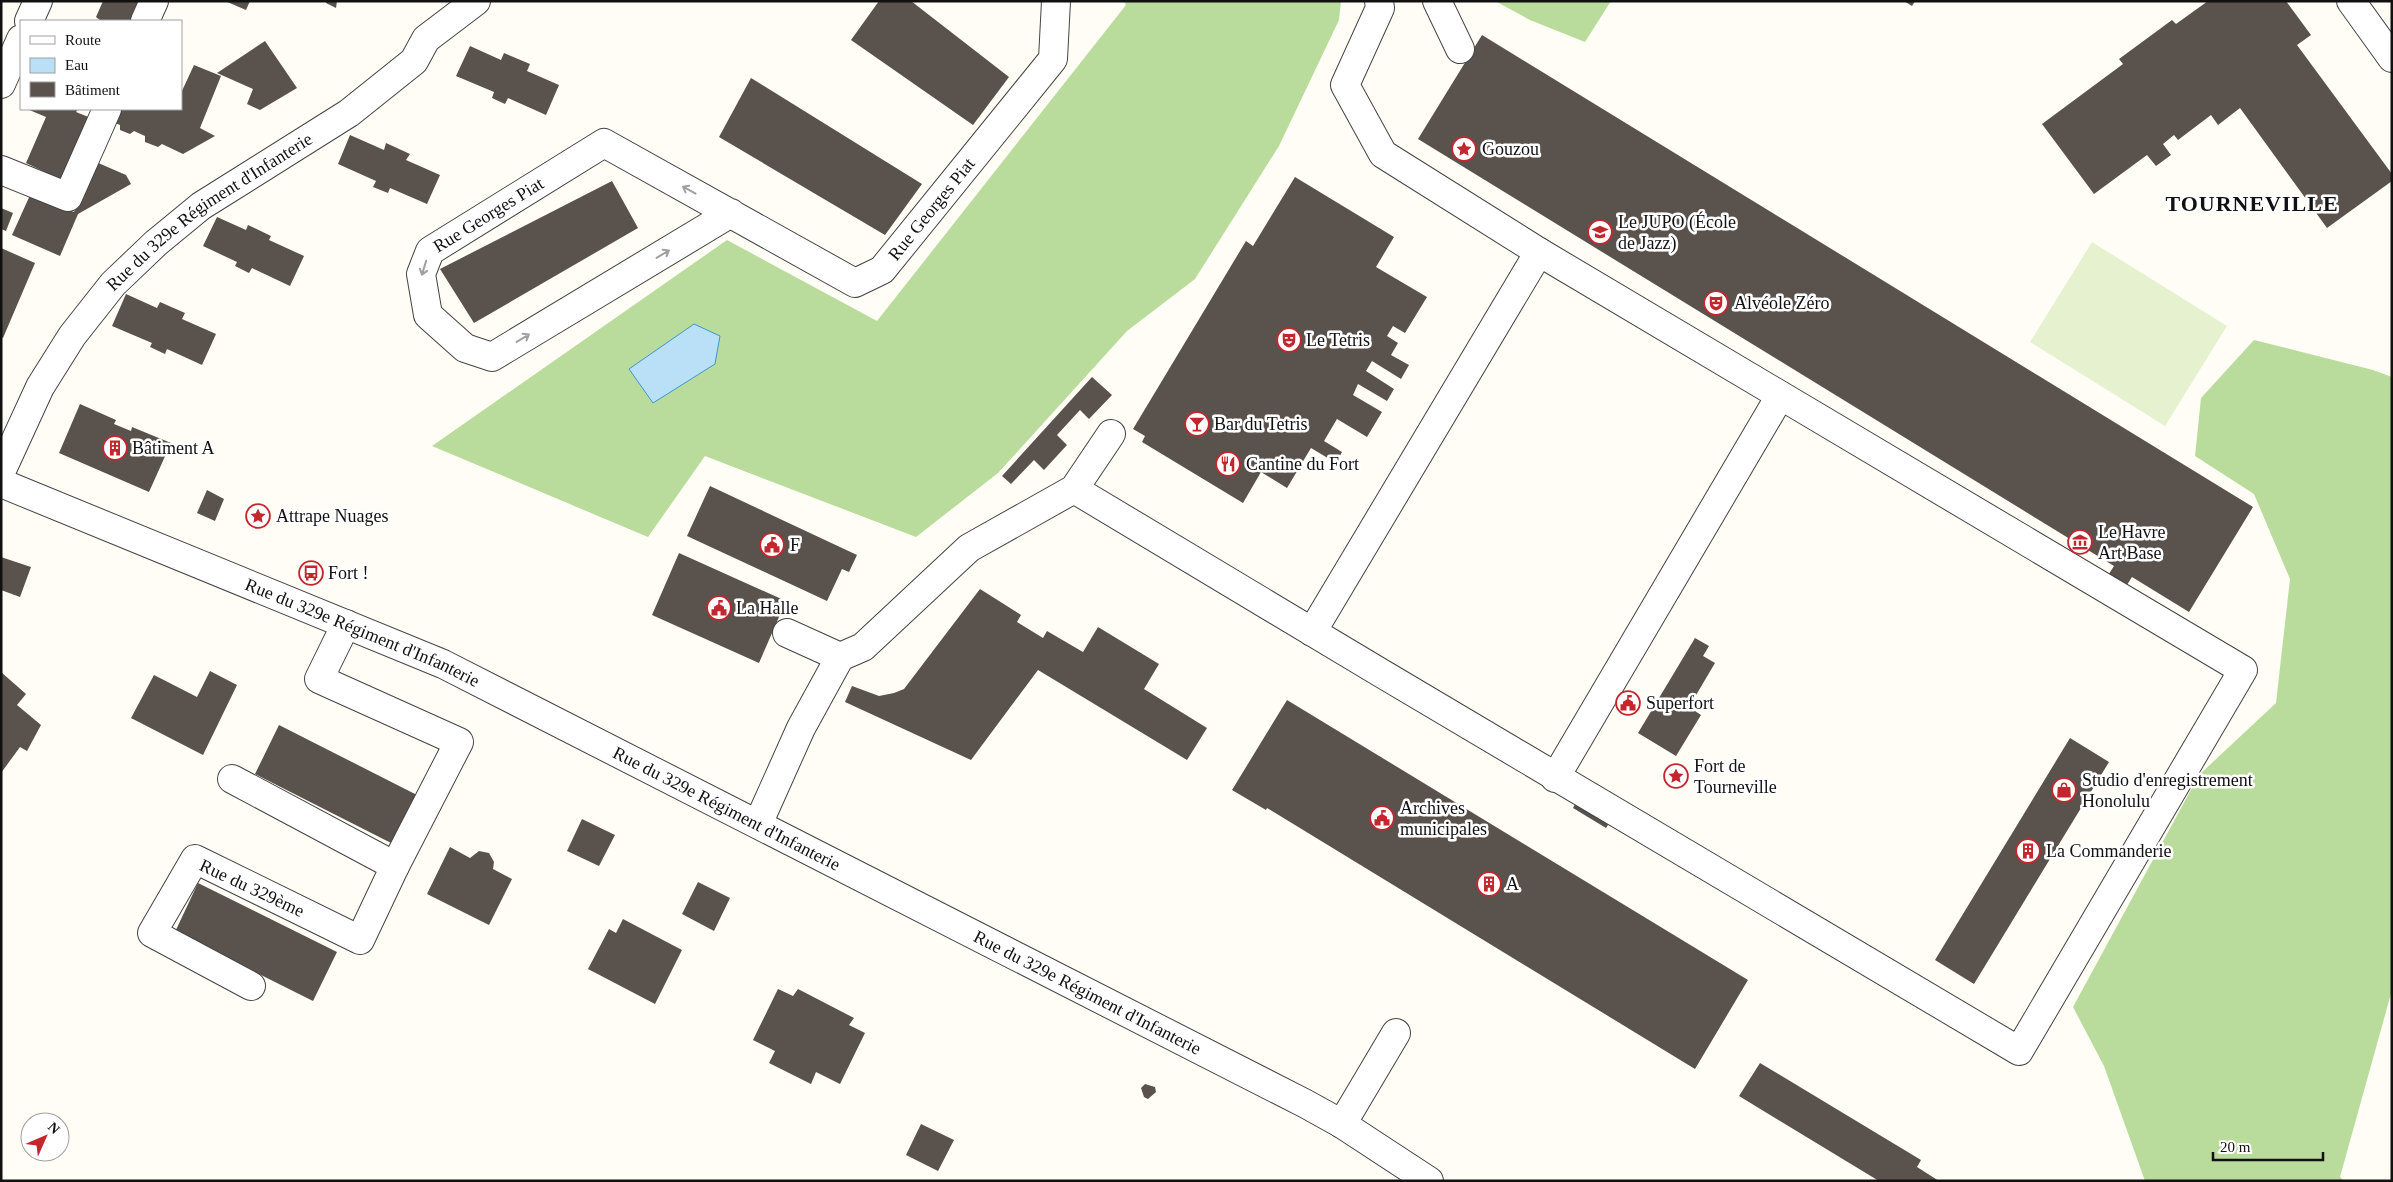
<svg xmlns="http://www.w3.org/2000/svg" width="2393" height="1182" font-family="'Times New Roman',serif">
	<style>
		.forest { fill: #b9dc9c }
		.pitch { fill: #e6f2cf }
		.water { fill: #b9e0f7; stroke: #3f96cf }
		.building { fill: #5a524d }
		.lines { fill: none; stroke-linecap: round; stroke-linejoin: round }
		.minor-casing { stroke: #444; stroke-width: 30 }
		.minor { stroke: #fff; stroke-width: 28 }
		.oneway { stroke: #a0a0a0 }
		.labels { text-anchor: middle; stroke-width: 5; stroke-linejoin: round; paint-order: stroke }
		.poi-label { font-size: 18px; fill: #111; stroke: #fff; text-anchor: start }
		.street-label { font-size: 18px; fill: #111; stroke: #fff }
		.district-label { font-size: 22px; font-weight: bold; letter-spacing: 1px; fill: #111; stroke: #fff }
	</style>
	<rect width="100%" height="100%" fill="#fffdf5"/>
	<path class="forest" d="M1124,1H1341L1339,20L1279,146L1195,279L1127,331L998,473L916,537L705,456L648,537L432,446L727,240L877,321L1126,5Z
		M1495,1H1611L1585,42L1530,20Z
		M2254,340L2373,370L2392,377V990L2340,1177L2344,1181H2145L2104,1066L2073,1007L2199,775L2276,703L2290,579L2254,494L2195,456L2201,398Z"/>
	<path class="pitch" d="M2092,242L2227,326L2165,426L2030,342Z"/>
	<path class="water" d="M694,324L720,336L715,364L653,403L629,369Z"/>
	<path class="building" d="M103,1H142L133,21H101L96,17Z
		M225,1H250L246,10Z
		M326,1H337L336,8L326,3Z
		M879,1H911L1009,77L973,125L851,40Z
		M1904,1H1915L1912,6Z
		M2208,1H2286L2311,35L2297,45L2392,174V181L2327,228L2240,108L2218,125L2211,115L2178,140L2174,135L2163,144L2171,155L2156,166L2147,155L2094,194L2042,124L2123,64L2119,59L2172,20L2176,24Z
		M1482,35L2253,507L2189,612L2132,577L2125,588L2107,577L2114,566L1418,139Z
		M265,41L297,88L260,110L247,104L253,89L217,73Z
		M470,46L501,60L504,53L530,64L527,71L559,85L546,115L508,98L505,104L492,98L494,92L456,76Z
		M194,65L221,76L200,128L215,136L183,154L162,144L158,147L145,142V136L134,131L130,134L120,130V125L113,122L119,109H181V93Z
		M751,78L922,184L885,235L719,137Z
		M27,109H78L76,112L91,118L66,176L54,181L46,178L47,173L26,163L46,117Z
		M350,135L384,150L386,143L410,154L406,160L440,175L427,204L390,188L388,193L373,187L376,181L338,164Z
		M96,162L126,175L131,184L78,214L60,256L12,235L31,193L74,212Z
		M1295,177L1394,237L1376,267L1427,297L1405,333L1393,326L1387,336L1398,343L1391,355L1409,365L1401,379L1372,361L1366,371L1394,389L1387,401L1358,384L1353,395L1382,412L1367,437L1337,419L1324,441L1342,452L1336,463L1311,448L1287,488L1261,472L1243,503L1142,442L1145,436L1133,429L1246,241L1253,246Z
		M612,181L638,228L474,323L440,269Z
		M1,208L13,213L6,231L1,229Z
		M217,217L246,230L248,225L271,236L269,240L304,256L290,286L252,268L249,273L235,266L237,262L203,246Z
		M1,248L35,263L3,338L1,337Z
		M126,294L157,308L160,302L185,313L182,319L216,334L202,365L167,349L165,354L150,347L152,343L112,326Z
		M1092,377L1112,395L1089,419L1080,410L1057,435L1067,445L1044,470L1034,460L1011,484L1002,476Z
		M80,404L116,420L114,424L131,431L132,427L171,443L149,492L59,453Z
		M710,486L857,555L849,572L842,569L827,601L687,536Z
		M207,490L224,499L215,521L197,513Z
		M679,553L786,601L759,663L652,615Z
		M1,557L31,567L20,597L1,590Z
		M980,589L1021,615L1017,622L1043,638L1047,631L1083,652L1098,627L1159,664L1144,689L1207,728L1187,760L1038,670L971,760L845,702L852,686L879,696L894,693L904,689Z
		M1695,638L1709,646L1703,656L1715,663L1689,707L1701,715L1676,756L1638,733Z
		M210,671L237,685L203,755L131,718L154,675L197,697Z
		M1,672L26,694L17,705L41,725L27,751L20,747L1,773Z
		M1287,700L1748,980L1695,1069L1267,808L1266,810L1232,790Z
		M279,725L417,795L393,844L255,774Z
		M2070,738L2109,762L1974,984L1935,960Z
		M1579,797L1613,817L1606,828L1573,808Z
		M582,819L615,835L599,866L567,851Z
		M450,847L470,858L479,851L489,853L494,862L493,869L512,879L489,925L427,894Z
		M698,882L730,898L714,931L682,914Z
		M198,883L337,952L313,1001L175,932Z
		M623,919L682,950L655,1004L588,969L609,929L616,933Z
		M778,989L793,996L798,989L854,1018L849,1025L865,1033L840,1084L816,1072L811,1084L769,1063L775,1051L753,1040Z
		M1760,1063L1921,1160L1917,1167L1939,1181H1879L1739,1096Z
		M1145,1084L1155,1087L1156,1092L1148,1099L1144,1097L1141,1088Z
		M921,1124L954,1140L938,1171L906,1155Z"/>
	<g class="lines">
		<g class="minor-casing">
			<g id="minor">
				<path d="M1379,1L1380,8L1345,85L1383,154L1539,252"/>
				<path d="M1437,1L1460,49"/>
				<path d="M2351,1L2392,58"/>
				<path d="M29,21L38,1"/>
				<path d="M145,21L154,1"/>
				<path d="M1,84L21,39"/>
				<path d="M1,170L68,197L107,109"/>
				<path id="s1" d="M731,213L492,357L465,348L428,315L421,274L430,251L604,143L855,283L882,270L1053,59L1056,1"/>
				<path id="s2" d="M1,472L40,387L72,336L113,284L156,243L201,206L349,113L414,61L426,39L476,1"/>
				<path id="s3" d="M1,483L443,664L1306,1104L1342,1124L1429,1181"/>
				<path d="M1074,489C1388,678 1703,865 2019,1051L2243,670L1539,252L1312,632"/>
				<path d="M346,624L319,679L459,742L395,866"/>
				<path d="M787,633L840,657"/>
				<path d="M1555,778L1780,396"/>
				<path d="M232,779L395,866L360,940L195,859L152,933L251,986"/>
				<path d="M758,824L801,728L840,657L863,647L969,548L1074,489L1111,434"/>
				<path d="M1342,1124L1396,1033"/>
			</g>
		</g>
		<use href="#minor" class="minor"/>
	</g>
	<defs><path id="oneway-shaft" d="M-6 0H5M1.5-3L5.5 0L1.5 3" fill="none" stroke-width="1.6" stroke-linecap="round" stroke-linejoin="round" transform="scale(1.25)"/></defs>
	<g class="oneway">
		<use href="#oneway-shaft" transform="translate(689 190) rotate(-151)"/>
		<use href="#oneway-shaft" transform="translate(663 254) rotate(-31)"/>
		<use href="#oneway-shaft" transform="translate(424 268) rotate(107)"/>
		<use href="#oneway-shaft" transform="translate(523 338) rotate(-31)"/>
	</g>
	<defs>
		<g id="sight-ring" transform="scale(1.25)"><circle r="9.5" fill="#fff" stroke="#c4262e" stroke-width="1.5"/><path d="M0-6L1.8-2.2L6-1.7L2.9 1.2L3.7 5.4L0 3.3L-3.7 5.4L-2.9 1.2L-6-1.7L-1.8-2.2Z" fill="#c4262e"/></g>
		<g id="school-ring" transform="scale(1.25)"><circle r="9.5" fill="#fff" stroke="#c4262e" stroke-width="1.5"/><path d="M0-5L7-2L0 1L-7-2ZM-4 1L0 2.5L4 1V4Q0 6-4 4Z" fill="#c4262e"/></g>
		<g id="theatre-ring" transform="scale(1.25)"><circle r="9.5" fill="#fff" stroke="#c4262e" stroke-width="1.5"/><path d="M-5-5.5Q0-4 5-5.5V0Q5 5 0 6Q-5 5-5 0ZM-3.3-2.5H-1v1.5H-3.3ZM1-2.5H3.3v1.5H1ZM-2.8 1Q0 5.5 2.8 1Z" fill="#c4262e"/></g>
		<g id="bar-ring" transform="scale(1.25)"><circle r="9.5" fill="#fff" stroke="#c4262e" stroke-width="1.5"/><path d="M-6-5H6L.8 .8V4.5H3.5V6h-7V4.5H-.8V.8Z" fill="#c4262e"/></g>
		<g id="building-ring" transform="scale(1.25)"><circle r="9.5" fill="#fff" stroke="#c4262e" stroke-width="1.5"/><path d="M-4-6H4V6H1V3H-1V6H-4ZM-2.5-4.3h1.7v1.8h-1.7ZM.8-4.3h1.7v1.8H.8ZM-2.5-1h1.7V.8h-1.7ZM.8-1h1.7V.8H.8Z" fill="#c4262e"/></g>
		<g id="restaurant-ring" transform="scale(1.25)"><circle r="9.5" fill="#fff" stroke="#c4262e" stroke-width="1.5"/><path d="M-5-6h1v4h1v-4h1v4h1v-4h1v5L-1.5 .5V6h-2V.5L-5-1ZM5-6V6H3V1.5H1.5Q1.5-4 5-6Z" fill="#c4262e"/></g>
		<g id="museum-ring" transform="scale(1.25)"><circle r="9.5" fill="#fff" stroke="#c4262e" stroke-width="1.5"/><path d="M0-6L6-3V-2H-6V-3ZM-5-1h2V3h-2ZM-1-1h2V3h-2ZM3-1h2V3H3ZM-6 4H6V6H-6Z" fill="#c4262e"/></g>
		<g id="civic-ring" transform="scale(1.25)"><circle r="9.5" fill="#fff" stroke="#c4262e" stroke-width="1.5"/><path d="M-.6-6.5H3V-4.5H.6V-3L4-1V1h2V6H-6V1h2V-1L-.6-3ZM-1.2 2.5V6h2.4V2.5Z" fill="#c4262e"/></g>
		<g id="bus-ring" transform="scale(1.25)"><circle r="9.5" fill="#fff" stroke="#c4262e" stroke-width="1.5"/><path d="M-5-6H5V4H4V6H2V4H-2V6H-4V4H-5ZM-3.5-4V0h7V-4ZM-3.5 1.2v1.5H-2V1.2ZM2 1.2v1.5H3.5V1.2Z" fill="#c4262e"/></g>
		<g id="shop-ring" transform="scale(1.25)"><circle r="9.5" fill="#fff" stroke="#c4262e" stroke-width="1.5"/><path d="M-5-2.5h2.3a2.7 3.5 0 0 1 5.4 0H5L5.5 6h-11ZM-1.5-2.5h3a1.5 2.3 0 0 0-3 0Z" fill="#c4262e"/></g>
	</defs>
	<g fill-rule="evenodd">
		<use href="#sight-ring" x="1464" y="149"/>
		<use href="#school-ring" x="1600" y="232"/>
		<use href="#theatre-ring" x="1716" y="303"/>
		<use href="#theatre-ring" x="1289" y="340"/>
		<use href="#bar-ring" x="1197" y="424"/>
		<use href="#building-ring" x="115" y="448"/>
		<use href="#restaurant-ring" x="1228" y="464"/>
		<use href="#sight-ring" x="258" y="516"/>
		<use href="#museum-ring" x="2080" y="542"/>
		<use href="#civic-ring" x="772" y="545"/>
		<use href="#bus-ring" x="311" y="573"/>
		<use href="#civic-ring" x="719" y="608"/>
		<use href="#civic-ring" x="1628" y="703"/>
		<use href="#sight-ring" x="1676" y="776"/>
		<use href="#shop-ring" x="2064" y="790"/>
		<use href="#civic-ring" x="1382" y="818"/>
		<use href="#building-ring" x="2028" y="851"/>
		<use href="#building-ring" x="1489" y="884"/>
	</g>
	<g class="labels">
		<g class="poi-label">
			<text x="1482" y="155">Gouzou</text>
			<text x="1618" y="228">Le JUPO (École<tspan x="1618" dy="21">de Jazz)</tspan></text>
			<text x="1734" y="309">Alvéole Zéro</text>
			<text x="1306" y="346">Le Tetris</text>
			<text x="1214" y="430">Bar du Tetris</text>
			<text x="132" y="454">Bâtiment A</text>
			<text x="1246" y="470">Cantine du Fort</text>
			<text x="276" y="522">Attrape Nuages</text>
			<text x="2098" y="538">Le Havre<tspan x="2098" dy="21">Art Base</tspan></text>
			<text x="790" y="551">F</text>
			<text x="328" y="579">Fort !</text>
			<text x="736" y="614">La Halle</text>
			<text x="1646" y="709">Superfort</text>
			<text x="1694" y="772">Fort de<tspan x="1694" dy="21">Tourneville</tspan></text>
			<text x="2082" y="786">Studio d'enregistrement<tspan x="2082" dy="21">Honolulu</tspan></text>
			<text x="1400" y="814">Archives<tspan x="1400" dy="21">municipales</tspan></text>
			<text x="2046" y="857">La Commanderie</text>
			<text x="1506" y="890">A</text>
		</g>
		<g class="street-label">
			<text dy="6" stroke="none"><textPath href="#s1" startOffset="1024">Rue Georges Piat</textPath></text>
			<text dy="6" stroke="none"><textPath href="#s2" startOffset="341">Rue du 329e Régiment d'Infanterie</textPath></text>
			<text dy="6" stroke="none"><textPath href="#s1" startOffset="492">Rue Georges Piat</textPath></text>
			<text dy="6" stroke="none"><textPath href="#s3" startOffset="391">Rue du 329e Régiment d'Infanterie</textPath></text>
			<text dy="6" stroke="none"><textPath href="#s3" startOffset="796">Rue du 329e Régiment d'Infanterie</textPath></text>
			<text transform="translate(252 888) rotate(25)" y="6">Rue du 329ème</text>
			<text dy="6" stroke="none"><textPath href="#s3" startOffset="1201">Rue du 329e Régiment d'Infanterie</textPath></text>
		</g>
		<g class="district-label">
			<text x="2252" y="211">TOURNEVILLE</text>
		</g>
	</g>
	<rect width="2393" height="1182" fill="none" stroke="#111111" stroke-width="5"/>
	<rect x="20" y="20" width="162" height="90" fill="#ffffff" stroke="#a0a0a0"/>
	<rect x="30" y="36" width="25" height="8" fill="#ffffff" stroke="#a0a0a0"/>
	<text x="65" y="45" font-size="15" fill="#111111">Route</text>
	<rect x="30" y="58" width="25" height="15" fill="#b9e0f7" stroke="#a0a0a0"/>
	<text x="65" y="70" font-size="15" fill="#111111">Eau</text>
	<rect x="30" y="82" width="25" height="15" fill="#5a524d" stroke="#a0a0a0"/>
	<text x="65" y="95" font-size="15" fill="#111111">Bâtiment</text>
	<g transform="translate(45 1137) rotate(45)"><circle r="24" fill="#ffffff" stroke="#a0a0a0"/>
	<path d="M0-4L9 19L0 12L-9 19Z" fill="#c4262e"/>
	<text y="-8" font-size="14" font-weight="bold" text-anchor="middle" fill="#111111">N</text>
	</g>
	<path d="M2213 1152v8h110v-8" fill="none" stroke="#111111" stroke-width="2.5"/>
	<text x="2220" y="1152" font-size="15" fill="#111111" stroke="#ffffff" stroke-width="4" paint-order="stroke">20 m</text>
</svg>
